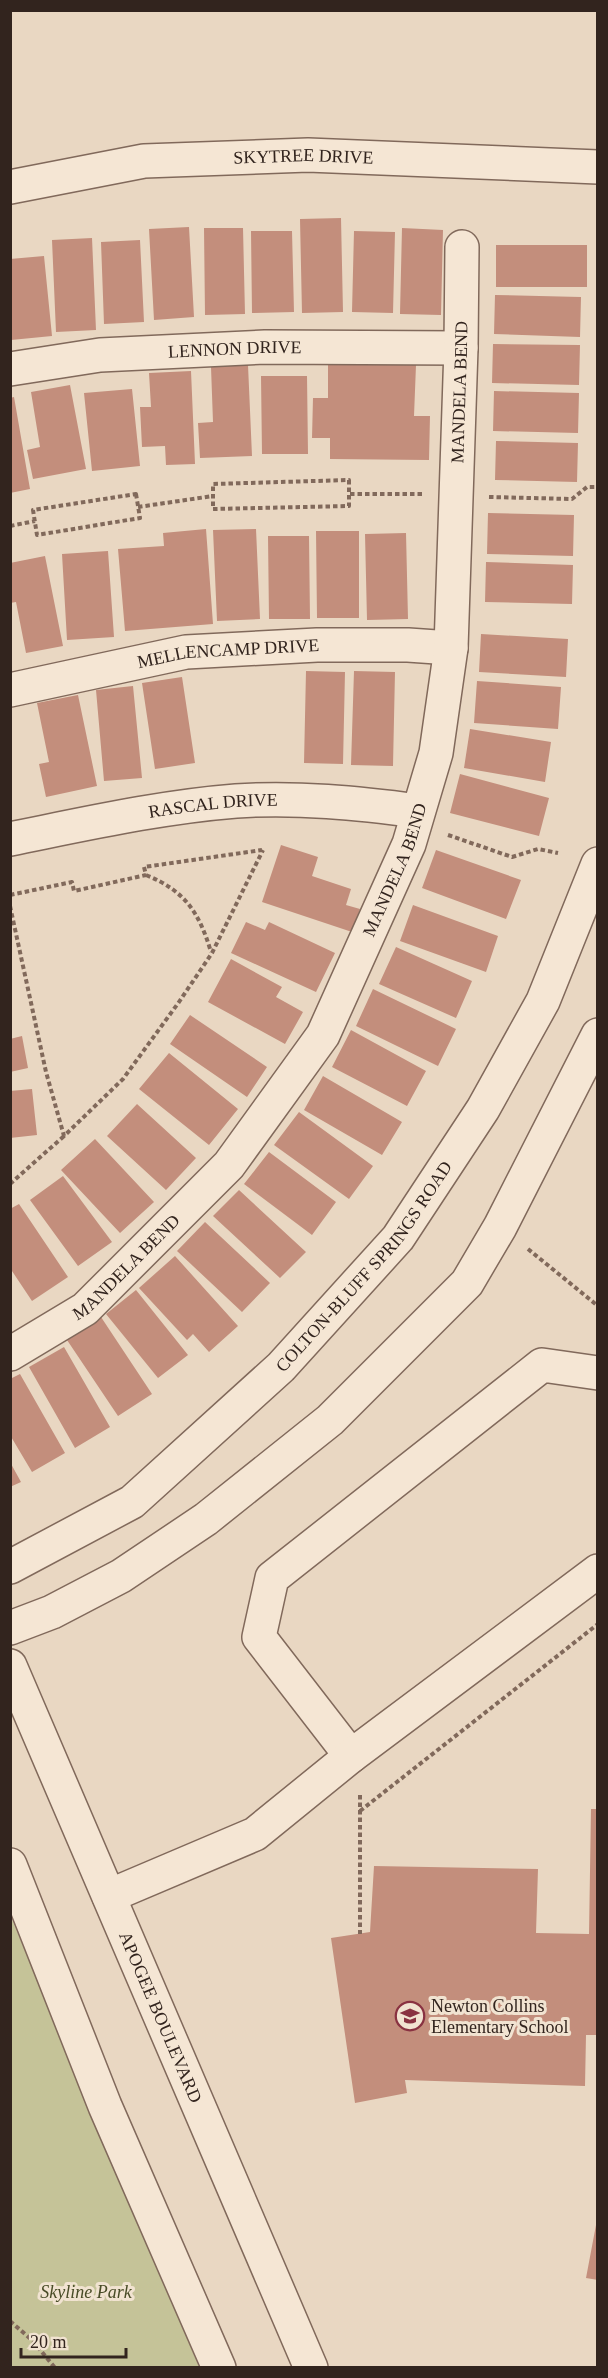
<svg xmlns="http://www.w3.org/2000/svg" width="608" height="2378" font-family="Georgia,serif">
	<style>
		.green { fill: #c5c398 }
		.building { fill: #c38e7c }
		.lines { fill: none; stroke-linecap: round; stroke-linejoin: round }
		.minor-casing { stroke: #81695b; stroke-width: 36 }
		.path { stroke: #81695b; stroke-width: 4; stroke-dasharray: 4.5 3; stroke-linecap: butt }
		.minor { stroke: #f5e6d4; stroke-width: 33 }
		.labels { text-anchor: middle; stroke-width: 6; stroke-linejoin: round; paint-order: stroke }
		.street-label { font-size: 18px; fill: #32241e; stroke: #f1e3d1 }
		.poi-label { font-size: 18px; fill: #32241e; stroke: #f1e3d1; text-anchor: start }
		.park-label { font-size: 18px; font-style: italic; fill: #494c27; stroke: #f1e3d1 }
	</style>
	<rect width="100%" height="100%" fill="#e9d7c2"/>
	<path class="green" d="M10,1915L199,2367H11Z"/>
	<path class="building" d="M341,218L343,312L302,313L300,219Z
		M189,227L194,317L154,320L149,229Z
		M204,228H243L245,314L205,315Z
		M402,228L443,230L441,315L400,314Z
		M251,231H292L294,312L252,313Z
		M354,231L395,232L393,313L352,312Z
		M92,238L96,330L56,332L52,240Z
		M140,240L144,322L104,324L101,242Z
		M496,245H587V287H496Z
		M44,256L52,336L11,340L10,259Z
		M495,295L581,297L580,337L494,334Z
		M493,344L580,345L579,385L492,383Z
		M328,363L416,365L414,416H430L429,460L330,459V438H312L313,398H328Z
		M248,365L252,456L200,458L198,423L213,422L211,367Z
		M191,371L195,464L166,465L165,446L142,447L140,407H151L149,373Z
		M261,376H307L308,454H262Z
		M70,385L86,469L33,479L27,450L40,447L31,392Z
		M132,389L140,466L92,471L84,393Z
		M494,391L579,393L578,433L493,431Z
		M14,397L30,489L10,493V398Z
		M496,441L578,443L577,482L495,480Z
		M488,513L574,515L573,556L487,554Z
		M206,529L213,624L125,631L118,549L164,546L163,533Z
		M256,529L260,619L217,621L213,530Z
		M316,531H359V618H317Z
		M406,533L408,619L367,620L365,534Z
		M268,536H309L310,619H269Z
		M108,551L114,637L67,640L62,554Z
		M45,556L63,646L26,653L16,602L10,603V563Z
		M486,562L573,565L572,604L485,602Z
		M481,634L568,639L566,677L479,672Z
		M306,671L345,672L343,764L304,763Z
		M354,671L395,672L393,766L351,765Z
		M182,677L195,763L155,769L142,683Z
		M477,681L561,687L558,729L474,723Z
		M133,686L142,778L104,781L96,690Z
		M78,695L97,786L46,797L39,764L49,762L37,703Z
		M470,729L551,742L545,782L464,768Z
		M460,774L549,798L539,836L450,813Z
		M281,845L318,857L312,876L351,889L346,905L360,909L352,932L262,902Z
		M436,850L521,880L506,919L422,888Z
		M413,905L498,936L486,972L400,941Z
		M246,922L265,930L269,922L335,953L316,992L231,953Z
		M396,947L472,981L456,1018L379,984Z
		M231,959L282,987L276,997L303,1012L285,1044L208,1002Z
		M373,989L456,1029L438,1066L356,1026Z
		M190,1015L267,1067L247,1097L170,1044Z
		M351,1030L426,1071L407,1106L332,1067Z
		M22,1036L28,1068L10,1072V1039Z
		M169,1053L238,1109L209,1145L139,1089Z
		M323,1076L402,1122L382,1155L304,1110Z
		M32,1089L37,1135L10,1138V1091Z
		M137,1104L196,1158L166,1190L107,1136Z
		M299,1112L373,1166L349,1199L274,1145Z
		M95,1139L154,1202L120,1233L61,1170Z
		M269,1152L336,1202L312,1235L244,1184Z
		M63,1176L112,1242L78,1266L30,1200Z
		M239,1190L306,1252L280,1278L213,1216Z
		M19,1204L68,1277L32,1301L10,1268V1209Z
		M205,1222L270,1283L242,1312L177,1251Z
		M175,1256L238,1326L209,1352L193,1334L187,1340L139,1288Z
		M136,1290L188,1355L158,1378L106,1314Z
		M101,1317L152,1394L118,1416L67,1340Z
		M64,1347L110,1427L75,1448L29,1367Z
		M20,1374L65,1453L32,1472L10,1435V1379Z
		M10,1462L21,1482L10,1487Z
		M591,1809H598V2035H586L585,2086L405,2080L407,2093L355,2103L331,1938L370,1932L374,1866L538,1869L536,1933L589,1934Z
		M596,2225H598V2280L586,2278Z"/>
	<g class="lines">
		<g class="minor-casing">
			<g id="minor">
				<path id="s1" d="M10,187L144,161L308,155L598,167"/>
				<path id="s2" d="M10,369L100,355L265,347L461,348"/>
				<path id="s3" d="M10,690L186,652L317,645H408L451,648"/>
				<path id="s4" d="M10,839C85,824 160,807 236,801C297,797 358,803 418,811"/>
				<path id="s5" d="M10,1354L85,1309L229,1165L323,1035L409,844L436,753L451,648L461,348L462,247"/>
				<path id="s6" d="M10,1567L132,1502L281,1367L398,1238L483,1109L543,1001L598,864"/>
				<path d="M10,1628L52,1612L121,1576L206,1519L330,1420L467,1283L500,1227L598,1035"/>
				<path id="s7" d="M10,1666L311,2368"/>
				<path d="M351,1756L259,1637L272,1578L542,1365L598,1373"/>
				<path d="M10,1865L105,2106L219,2368"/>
				<path d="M109,1896L255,1834L351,1756L598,1571"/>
			</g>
		</g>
		<path class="path" d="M349,480V506L213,509V484Z
			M136,494L140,518L37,535L33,510Z
			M350,494H423
			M489,497L572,499L587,487H598
			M138,507L213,496
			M10,526L35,521
			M448,835L512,857L538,849L558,853
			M146,875C185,891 199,912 211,952
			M10,895L72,882L74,891L146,875L144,867L262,850
			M10,906L46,1072L64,1136L123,1079L179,1002L212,953L263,850
			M10,1184L64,1136
			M528,1249L598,1306
			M360,1795V1934
			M360,1811L598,1624
			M10,2321L33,2341L55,2368"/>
		<use href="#minor" class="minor"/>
	</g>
	<defs>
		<g id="school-ring" transform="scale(1.5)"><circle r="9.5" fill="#f1e3d1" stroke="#893241" stroke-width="1.5"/><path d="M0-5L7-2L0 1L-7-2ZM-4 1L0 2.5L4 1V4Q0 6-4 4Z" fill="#893241"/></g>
	</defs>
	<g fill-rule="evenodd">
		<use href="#school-ring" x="410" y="2016"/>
	</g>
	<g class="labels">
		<g class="street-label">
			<text dy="6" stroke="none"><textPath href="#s1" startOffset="296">SKYTREE DRIVE</textPath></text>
			<text dy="6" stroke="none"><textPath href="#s2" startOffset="226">LENNON DRIVE</textPath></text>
			<text dy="6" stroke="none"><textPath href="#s5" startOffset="1118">MANDELA BEND</textPath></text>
			<text dy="6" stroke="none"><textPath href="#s3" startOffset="222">MELLENCAMP DRIVE</textPath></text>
			<text dy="6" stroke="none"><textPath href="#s4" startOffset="206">RASCAL DRIVE</textPath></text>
			<text dy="6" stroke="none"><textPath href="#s5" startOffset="632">MANDELA BEND</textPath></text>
			<text dy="6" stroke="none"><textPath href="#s6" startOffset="470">COLTON-BLUFF SPRINGS ROAD</textPath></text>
			<text dy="6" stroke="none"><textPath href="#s5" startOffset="146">MANDELA BEND</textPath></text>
			<text dy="6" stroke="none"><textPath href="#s7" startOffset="382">APOGEE BOULEVARD</textPath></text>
		</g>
		<g class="poi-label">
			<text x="431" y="2012">Newton Collins<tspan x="431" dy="21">Elementary School</tspan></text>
		</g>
		<g class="park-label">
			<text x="86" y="2298">Skyline Park</text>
		</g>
	</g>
	<rect width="608" height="2378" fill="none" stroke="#32241e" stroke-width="24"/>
	<path d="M21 2348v9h105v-9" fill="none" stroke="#32241e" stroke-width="3"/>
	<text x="30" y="2348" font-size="18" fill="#32241e" stroke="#f1e3d1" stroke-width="4.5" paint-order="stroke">20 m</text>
</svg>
